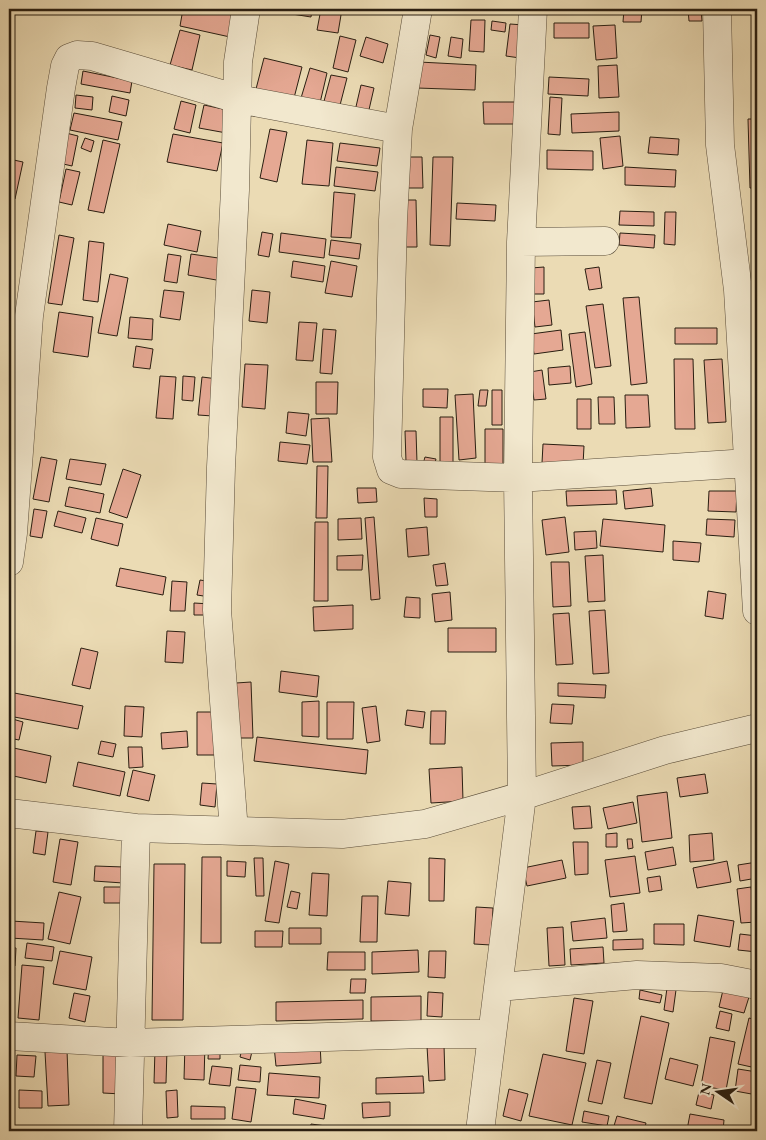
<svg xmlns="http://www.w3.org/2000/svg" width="766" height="1140" font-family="'EB Garamond',serif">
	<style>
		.building { fill: #e5a893; stroke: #291e11 }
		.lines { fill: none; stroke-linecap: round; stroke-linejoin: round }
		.minor-casing { stroke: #5a4d3a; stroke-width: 29 }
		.minor { stroke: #f2e8ce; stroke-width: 28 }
	</style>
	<rect width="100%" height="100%" fill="#ebdbb4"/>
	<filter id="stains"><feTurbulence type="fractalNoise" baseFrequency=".004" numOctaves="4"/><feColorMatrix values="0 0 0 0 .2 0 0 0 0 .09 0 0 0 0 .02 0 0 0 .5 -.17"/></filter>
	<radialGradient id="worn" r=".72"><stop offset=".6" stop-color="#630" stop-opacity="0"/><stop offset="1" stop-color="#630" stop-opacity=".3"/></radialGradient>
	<path class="building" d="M183,9H236L230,37L180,26Z
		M273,9H312L311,17L273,11Z
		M321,9H342L338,33L317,30Z
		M624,9H642L641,22H623Z
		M688,9H701L702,21H689Z
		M743,9H757V12L743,11Z
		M471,20H485L484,52L469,51Z
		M492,21L506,23L505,32L491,30Z
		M554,23H589V38H554Z
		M510,24L524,25L520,58L506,56Z
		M615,25L617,58L596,60L593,26Z
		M180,30L200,35L192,70L170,65Z
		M430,35L440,37L436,58L426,55Z
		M340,36L356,40L348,72L333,68Z
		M366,37L388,44L383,63L360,56Z
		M451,37L463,39L461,58L448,56Z
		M264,58L302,67L294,98L256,89Z
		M419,62L476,65L475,90L417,88Z
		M617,65L619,97L599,98L598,66Z
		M310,68L327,73L320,103L301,98Z
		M83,71L132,81L130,93L81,84Z
		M331,75L347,78L339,109L323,105Z
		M549,77L589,79L588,96L548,94Z
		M361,85L374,88L368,114L355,111Z
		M76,95L93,97L92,110L75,108Z
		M112,96L129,100L126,116L109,112Z
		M550,97L562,98L560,135L548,134Z
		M181,101L196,105L190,133L174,129Z
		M483,102H519V124H484Z
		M204,105L237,112L232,134L199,128Z
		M619,112V131L572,133L571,114Z
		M74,113L122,122L118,140L70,130Z
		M748,119H757V188H750Z
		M270,129L287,132L277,182L260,178Z
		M66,133L78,136L72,166L59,163Z
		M173,134L223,143L217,171L167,162Z
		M620,136L623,166L603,169L600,138Z
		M650,137L679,139L678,155L648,153Z
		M85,138L94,141L91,152L81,148Z
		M103,140L120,144L104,213L88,210Z
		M307,140L333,143L329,186L302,184Z
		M340,143L380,148L377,166L337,161Z
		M547,150L593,151V170L547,169Z
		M407,157H422L423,188H407Z
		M433,157H453L450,246L430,245Z
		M9,159L23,162L15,199L9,198Z
		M336,167L378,172L375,191L334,186Z
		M625,167L676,170L675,187L625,185Z
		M66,169L80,172L72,205L59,202Z
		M334,192L355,194L351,238L331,237Z
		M404,200H416L417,247H405Z
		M457,203L496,205L495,221L456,219Z
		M620,211L654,212V226L619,225Z
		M665,212H676L675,245L664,244Z
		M168,224L201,231L197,252L164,245Z
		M262,232L273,234L269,257L258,255Z
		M281,233L326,239L324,258L279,252Z
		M620,233L655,235L654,248L619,245Z
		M59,235L74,238L62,305L48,303Z
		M331,240L361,244L359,259L329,255Z
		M89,241L104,243L98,302L83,300Z
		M168,254L181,256L177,283L164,281Z
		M191,254L225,259L222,281L188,275Z
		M293,261L325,266L323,282L291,277Z
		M331,261L357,266L352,297L325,293Z
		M544,267V294H531V268Z
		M599,267L602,288L589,290L585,269Z
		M110,274L128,278L117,336L98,333Z
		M164,290L184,292L180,320L160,317Z
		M252,290L270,292L267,323L249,321Z
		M639,297L647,383L631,385L623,298Z
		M549,300L552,325L535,327L532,302Z
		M603,304L611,366L595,368L586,306Z
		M59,312L93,317L88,357L53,352Z
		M130,317L153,319L152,340L128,338Z
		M299,322L317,323L313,361L296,360Z
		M675,328H717V344H675Z
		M323,329L336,330L332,374L320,373Z
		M561,330L563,350L534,354L531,334Z
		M585,332L592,384L576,387L569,334Z
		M136,346L153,349L150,369L133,367Z
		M674,359H693L695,429H675Z
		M722,359L726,422L708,423L704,360Z
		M245,364L268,365L265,409L242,407Z
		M570,366L571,383L549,385L548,368Z
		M542,370L546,399L534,400L530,372Z
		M160,376L176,377L173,419L156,418Z
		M183,376L195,377L193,401L182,400Z
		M202,377L218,379L213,416L198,415Z
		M316,382H338L337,414H316Z
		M423,389H448L447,408L423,407Z
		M480,390H488L486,406H478Z
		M492,390H502V425H492Z
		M473,394L476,458L459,460L455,395Z
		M625,395H648L650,427L626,428Z
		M598,397H614L615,424H599Z
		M577,399H591V429H577Z
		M288,412L309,414L306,436L286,433Z
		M440,417H453V465H440Z
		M329,418L332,462H313L311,419Z
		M485,429H503V465H485Z
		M405,431H416L417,463L406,462Z
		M280,442L310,445L307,464L278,461Z
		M543,444L584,446L583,465L542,463Z
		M41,457L57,460L49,502L33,499Z
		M425,457L436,459L434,466L423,464Z
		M70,459L106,464L101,485L66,479Z
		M317,466H328L327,518H316Z
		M123,469L141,475L127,518L109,512Z
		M69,487L104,494L100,513L65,506Z
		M357,488H376L377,502L358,503Z
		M651,488L653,506L625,509L623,491Z
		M616,490L617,504L567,506L566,491Z
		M709,491H737L736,512L708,511Z
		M424,498L437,499V517H425Z
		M34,509L47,511L42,538L30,536Z
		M58,511L86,518L82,533L54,526Z
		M374,517L380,599L371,600L365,518Z
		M565,517L569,552L546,555L542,520Z
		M96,518L123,524L118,546L91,539Z
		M361,518L362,539L338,540V519Z
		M603,519L665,525L663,552L600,546Z
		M707,519L735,520L734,537L706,535Z
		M315,522H328V601H314Z
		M427,527L429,555L408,557L406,529Z
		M596,531L597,548L575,550L574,532Z
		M673,541L701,543L699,562L673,560Z
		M363,555L362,570H337V556Z
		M603,555L605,601L588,602L585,556Z
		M551,562H569L571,606L553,607Z
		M445,563L448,585L436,586L433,565Z
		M120,568L166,577L163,595L116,586Z
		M200,580L213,582L210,597L197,595Z
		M172,581L187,582L185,611H170Z
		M708,591L726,594L723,619L705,616Z
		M450,592L452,620L435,622L432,594Z
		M406,597L420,598V618L404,617Z
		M194,603L211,604L210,615H194Z
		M353,605V629L314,631L313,607Z
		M605,610L609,673L593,674L589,611Z
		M569,613L573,664L556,665L553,614Z
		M448,628H496V652H448Z
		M167,631L185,632L183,663L165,662Z
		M81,648L98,652L90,689L72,685Z
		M281,671L319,676L317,697L279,692Z
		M251,682L253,738H238L236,683Z
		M558,683L606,685L605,698L558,696Z
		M9,692L83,706L78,729L9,716Z
		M319,701V737L302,736V702Z
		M327,702H354L353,739H327Z
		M552,704L574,705L572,724L550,723Z
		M125,706L144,707L142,737L124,736Z
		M376,706L380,741L367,743L362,708Z
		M407,710L425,712L423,728L405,725Z
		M431,711H446L445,744H430Z
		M197,712H218V755H197Z
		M9,718L23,722L19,740L9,738Z
		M187,731L188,747L162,749L161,733Z
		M257,737L368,750L366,774L254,761Z
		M101,741L116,744L113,757L98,754Z
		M583,742V765L552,766L551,743Z
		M9,747L51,756L46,783L9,775Z
		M128,747H142L143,767L129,768Z
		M78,762L125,772L120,796L73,786Z
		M462,767L463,801L431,803L429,769Z
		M133,770L155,775L149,801L127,796Z
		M705,774L708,793L680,797L677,778Z
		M202,783L217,784L215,807L200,805Z
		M667,792L672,838L642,842L637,796Z
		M633,802L637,823L608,829L603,808Z
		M590,806L592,828L574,829L572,807Z
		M36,831L48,832L45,855L33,853Z
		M617,833V847H606V834Z
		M712,833L714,860L690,862L689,835Z
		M60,839L78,842L71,885L53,882Z
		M627,839H632L633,848L628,849Z
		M573,842H588V874L575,875Z
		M673,847L676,865L648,870L645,852Z
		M635,856L640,893L610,897L605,860Z
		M202,857H221V943H201Z
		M254,858H263L264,896H256Z
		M429,858L445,859L444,901H429Z
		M562,860L566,878L527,886L523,868Z
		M227,861L246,862L245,877L227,876Z
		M275,861L289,864L279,923L265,921Z
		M727,861L731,882L697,888L693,868Z
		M757,862V878L740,881L738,865Z
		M154,864H185L183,1020H152Z
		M95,866L124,867L123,883L94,881Z
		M312,873L329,874L327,916L309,915Z
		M660,876L662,890L649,892L647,878Z
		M388,881L411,883L409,916L385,914Z
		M104,887H128V903H104Z
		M751,887L756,922L741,923L737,889Z
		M291,891L300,893L297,909L287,907Z
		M59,892L81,897L70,944L48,939Z
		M362,896H378L377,942H360Z
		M624,903L627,931L613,932L611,905Z
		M476,907L493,908L491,945L474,944Z
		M698,915L734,921L730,947L694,941Z
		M605,918L607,938L573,941L571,922Z
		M11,921L44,923L43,940L10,938Z
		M654,924H684V945L654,944Z
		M563,927L565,965L549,966L547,928Z
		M289,928H321V944H289Z
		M255,931H283L282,947H255Z
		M740,934L757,936V952L738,950Z
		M643,939V949L613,950V940Z
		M27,943L54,947L52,961L25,958Z
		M9,947L16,948L15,966L9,965Z
		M603,947L604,963L571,965L570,949Z
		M418,950L419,972L372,974V952Z
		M60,951L92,957L86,990L53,984Z
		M429,951H446L445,978L428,977Z
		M328,952H365V970H327Z
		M22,965L44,967L39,1020L18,1018Z
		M351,979H366L365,993H350Z
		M667,988L676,990L673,1012L664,1010Z
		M640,990L662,995L660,1003L639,999Z
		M723,990L749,997L744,1013L719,1007Z
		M428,992L443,993L442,1017L427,1016Z
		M74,993L90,996L85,1022L69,1018Z
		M421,996V1021H371V997Z
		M574,998L593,1001L584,1054L566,1051Z
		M363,1000V1019L276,1021V1002Z
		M720,1011L732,1014L729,1031L716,1028Z
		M641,1016L669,1023L652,1104L624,1098Z
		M749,1018L757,1020L756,1068L738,1064Z
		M710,1037L735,1042L726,1090L701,1086Z
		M9,1042H12L13,1061H9Z
		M209,1042H220V1059H208Z
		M320,1043L321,1063L276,1066L274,1046Z
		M185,1044H205L204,1080L184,1079Z
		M243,1045L253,1047L250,1060L240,1057Z
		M444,1045L445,1080L429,1081L427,1046Z
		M121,1046L122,1094L103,1093V1047Z
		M155,1049H167L166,1083H154Z
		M67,1050L69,1105L48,1106L45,1052Z
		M543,1054L586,1063L572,1125L529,1116Z
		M17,1055L36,1056L34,1077L16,1076Z
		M670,1058L698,1065L693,1086L665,1079Z
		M597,1060L611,1063L602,1104L588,1101Z
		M240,1065L261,1067L260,1082L238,1080Z
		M212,1066L232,1068L230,1086L209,1084Z
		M738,1069L757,1072V1095L735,1091Z
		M269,1073L320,1077L319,1098L267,1095Z
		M423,1076L424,1093L376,1094V1078Z
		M236,1087L256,1089L251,1122L232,1119Z
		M509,1089L528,1094L521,1121L503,1116Z
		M19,1090L42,1091V1108H19Z
		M177,1090L178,1117L167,1118L166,1091Z
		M699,1092L714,1095L711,1109L696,1105Z
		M295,1099L326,1105L324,1119L293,1114Z
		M390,1102V1116L363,1118L362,1103Z
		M191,1106L225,1107V1119H191Z
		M584,1111L609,1116L607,1126L582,1122Z
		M690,1114L724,1120L723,1131L687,1130Z
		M617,1116L646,1123L644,1131H622L613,1129Z
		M311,1124L326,1126L325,1131H310Z
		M161,1127L182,1128V1131H161Z
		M217,1127L242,1130V1131H216Z
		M364,1128H390L389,1131H364Z"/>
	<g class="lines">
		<g class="minor-casing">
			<path id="minor" d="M418,9L398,129L393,220L387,457L391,470L401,474L518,478L748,463
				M717,9L720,145L738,290L757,611
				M521,242L605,241
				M9,562L13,533L29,316L61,88L65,66L69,58L77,55L92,56L238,99L398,129
				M9,813L136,828L342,834L425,824L522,796L665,750L757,728
				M234,831L217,610L221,467L235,190L238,62L246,9
				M499,987L637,975L721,978L757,985
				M9,1036L130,1043L424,1034H492
				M128,1131L136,828
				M480,1131L522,796L518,478L521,242L533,9"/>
		</g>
		<use href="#minor" class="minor"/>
	</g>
	<rect width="766" height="1140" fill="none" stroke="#ebdbb4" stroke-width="30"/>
	<rect x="10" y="10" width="746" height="1120" fill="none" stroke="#291e11" stroke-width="2.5"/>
	<rect x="15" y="15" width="736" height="1110" fill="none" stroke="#291e11"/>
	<g transform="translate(718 1092) rotate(283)" stroke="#f2e8ce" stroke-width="4" paint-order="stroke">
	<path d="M0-4L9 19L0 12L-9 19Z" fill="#291e11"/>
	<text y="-8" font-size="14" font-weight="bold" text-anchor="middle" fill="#291e11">N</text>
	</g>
	<rect width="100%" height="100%" filter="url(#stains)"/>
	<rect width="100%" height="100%" fill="url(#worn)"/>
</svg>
